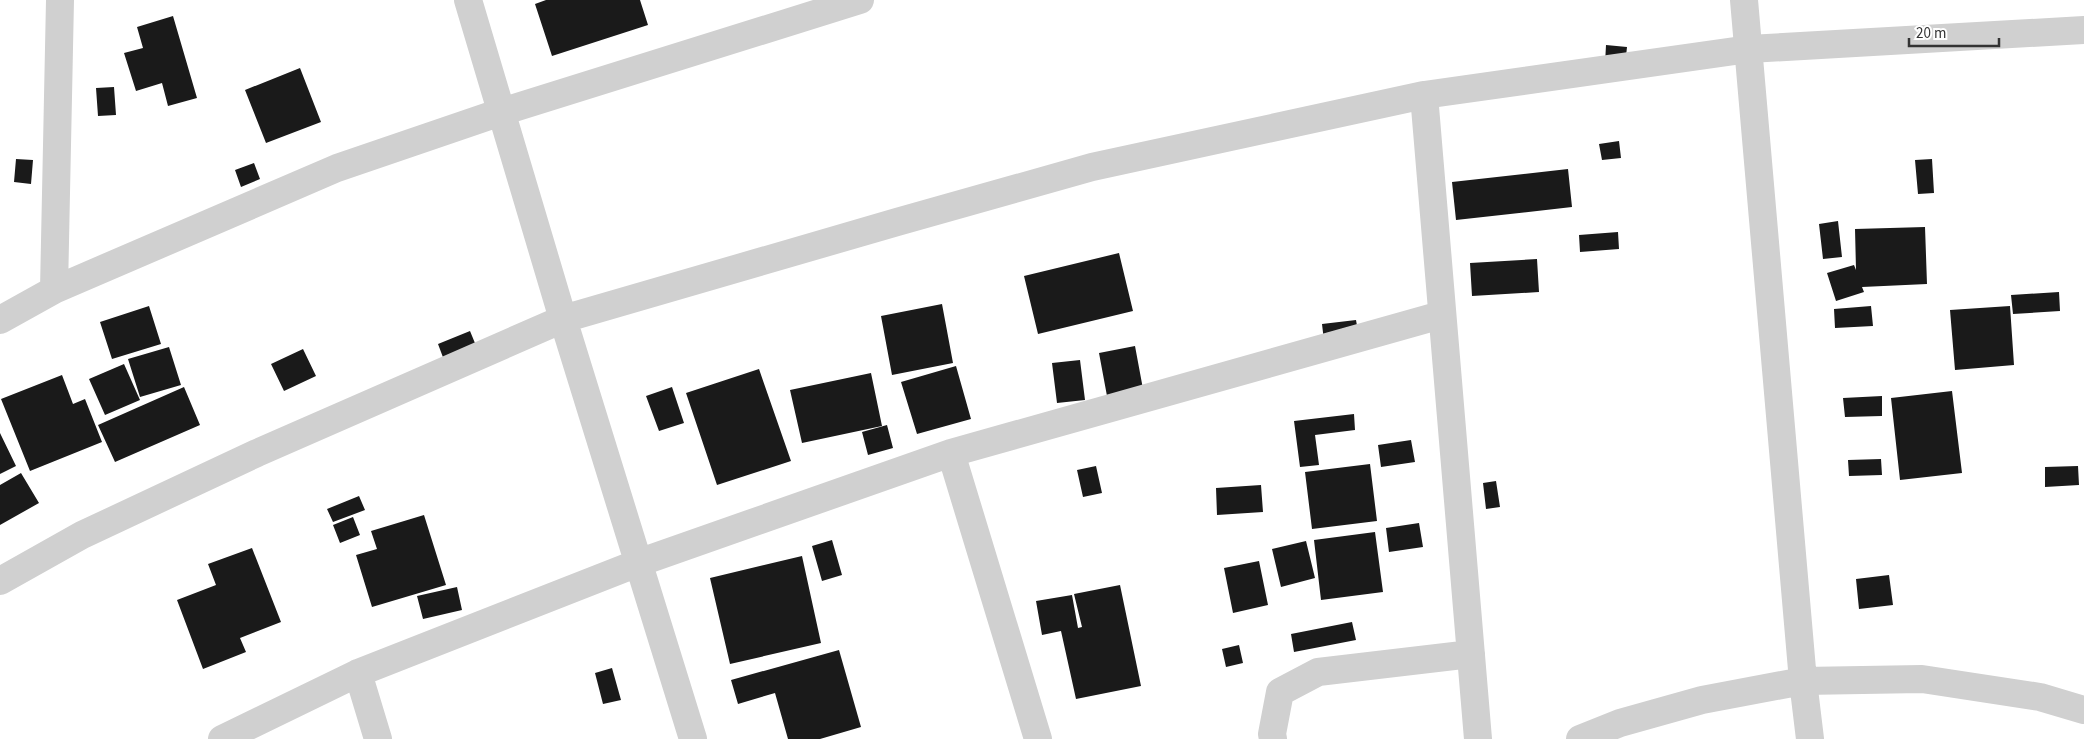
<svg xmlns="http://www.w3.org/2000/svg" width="2084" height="739" font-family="'Source Sans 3',sans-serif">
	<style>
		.building { fill: #1a1a1a }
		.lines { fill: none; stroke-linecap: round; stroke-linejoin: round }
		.street { stroke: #d0d0d0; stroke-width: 28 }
	</style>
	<rect width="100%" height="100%" fill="#fff"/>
	<path class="building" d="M546,0H640L648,25L552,56L535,4Z
		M173,16L197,98L168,106L162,83L136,91L124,53L143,48L137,27Z
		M1606,45L1627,47L1625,66L1605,64Z
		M300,68L321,122L266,143L245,90Z
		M114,87L116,115L98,116L96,88Z
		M1619,141L1621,158L1602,160L1599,144Z
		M16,159L33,160L31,184L14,182Z
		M1932,159L1934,193L1918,194L1915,160Z
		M254,163L260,179L241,187L235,170Z
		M1568,169L1572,207L1456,220L1452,182Z
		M1838,221L1842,257L1823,259L1819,224Z
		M1925,227L1927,284L1862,287L1864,292L1836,301L1827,273L1854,265L1856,270L1855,229Z
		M1618,232L1619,249L1580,252L1579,235Z
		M1119,253L1133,311L1038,334L1024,276Z
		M1537,259L1539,292L1472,296L1470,263Z
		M2059,292L2060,311L2013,314L2011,295Z
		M942,304L953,363L892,375L881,316Z
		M149,306L161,344L112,359L100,322Z
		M1871,306L1873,326L1835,328L1834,309Z
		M2010,306L2014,365L1955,370L1950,310Z
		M1356,320L1359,337L1324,341L1322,324Z
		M470,331L477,348L444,360L438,344Z
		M1135,346L1143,389L1107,396L1099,353Z
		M169,347L181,385L140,397L128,359Z
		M303,349L316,376L284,391L271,364Z
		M1080,360L1085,400L1057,403L1052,363Z
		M124,364L140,400L105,415L89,379Z
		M956,366L971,419L917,434L901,382Z
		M759,369L791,461L717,485L686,393Z
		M871,373L882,426L802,443L790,390Z
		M62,375L73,404L85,399L102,442L30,471L1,399Z
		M184,387L200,425L115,462L98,425Z
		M672,387L684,423L659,431L646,396Z
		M1952,391L1962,473L1900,480L1891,398Z
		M1882,396V416L1845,417L1843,398Z
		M1354,414L1355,430L1315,435L1319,465L1300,467L1294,421Z
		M887,425L893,448L868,455L862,432Z
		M0,433L16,466L0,474Z
		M1411,440L1415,462L1381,467L1378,445Z
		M1881,459L1882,475L1849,476L1848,460Z
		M1370,464L1377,521L1312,529L1305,472Z
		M1096,466L1102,493L1083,497L1077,470Z
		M2078,466L2079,485L2045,487V467Z
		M21,473L39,503L0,525V485Z
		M1496,481L1500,507L1486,509L1483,483Z
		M1261,485L1263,512L1217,515L1216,488Z
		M359,496L365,510L333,522L327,509Z
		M424,515L446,585L372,607L356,555L377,549L371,531Z
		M353,517L360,535L340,543L333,525Z
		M1419,523L1423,547L1389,552L1386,528Z
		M1375,532L1383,592L1321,600L1314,540Z
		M832,540L842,575L822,581L812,546Z
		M1306,541L1315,578L1281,587L1272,549Z
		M252,548L281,622L240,638L246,652L203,669L177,600L216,585L208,564Z
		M802,556L821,643L730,664L710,578Z
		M1259,561L1268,605L1233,613L1224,568Z
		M1889,575L1893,605L1859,609L1856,579Z
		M1120,585L1141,686L1076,699L1061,631L1042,635L1036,601L1072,595L1078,628L1082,627L1074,594Z
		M457,587L462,610L423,619L417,596Z
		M1352,622L1356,640L1294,652L1291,634Z
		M1239,645L1243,663L1226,667L1222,649Z
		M839,650L861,727L820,739H788L775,693L738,704L731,680Z
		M612,668L621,700L603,704L595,673Z"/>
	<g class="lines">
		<path class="street" d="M468,0L563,319L693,739
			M1744,0L1803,681L1810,739
			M1424,95L1478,739
			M54,290L60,0
			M0,320L54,290L337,168L501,112L860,0
			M951,453L1038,739
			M0,581L82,535L257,453L563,319L897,222L1092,167L1424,95L1749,49L2084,30
			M358,673L378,739
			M222,739L358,673L638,563L951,453L1441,315
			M1273,739L1272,734L1280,692L1318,672L1471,654
			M1580,739L1620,723L1702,700L1803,681L1922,679L2040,697L2084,710"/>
	</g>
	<path d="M1909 38v8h90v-8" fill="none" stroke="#333333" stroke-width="2.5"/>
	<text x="1916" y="38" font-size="15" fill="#333333" stroke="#ffffff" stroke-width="4" paint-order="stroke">20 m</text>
</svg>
